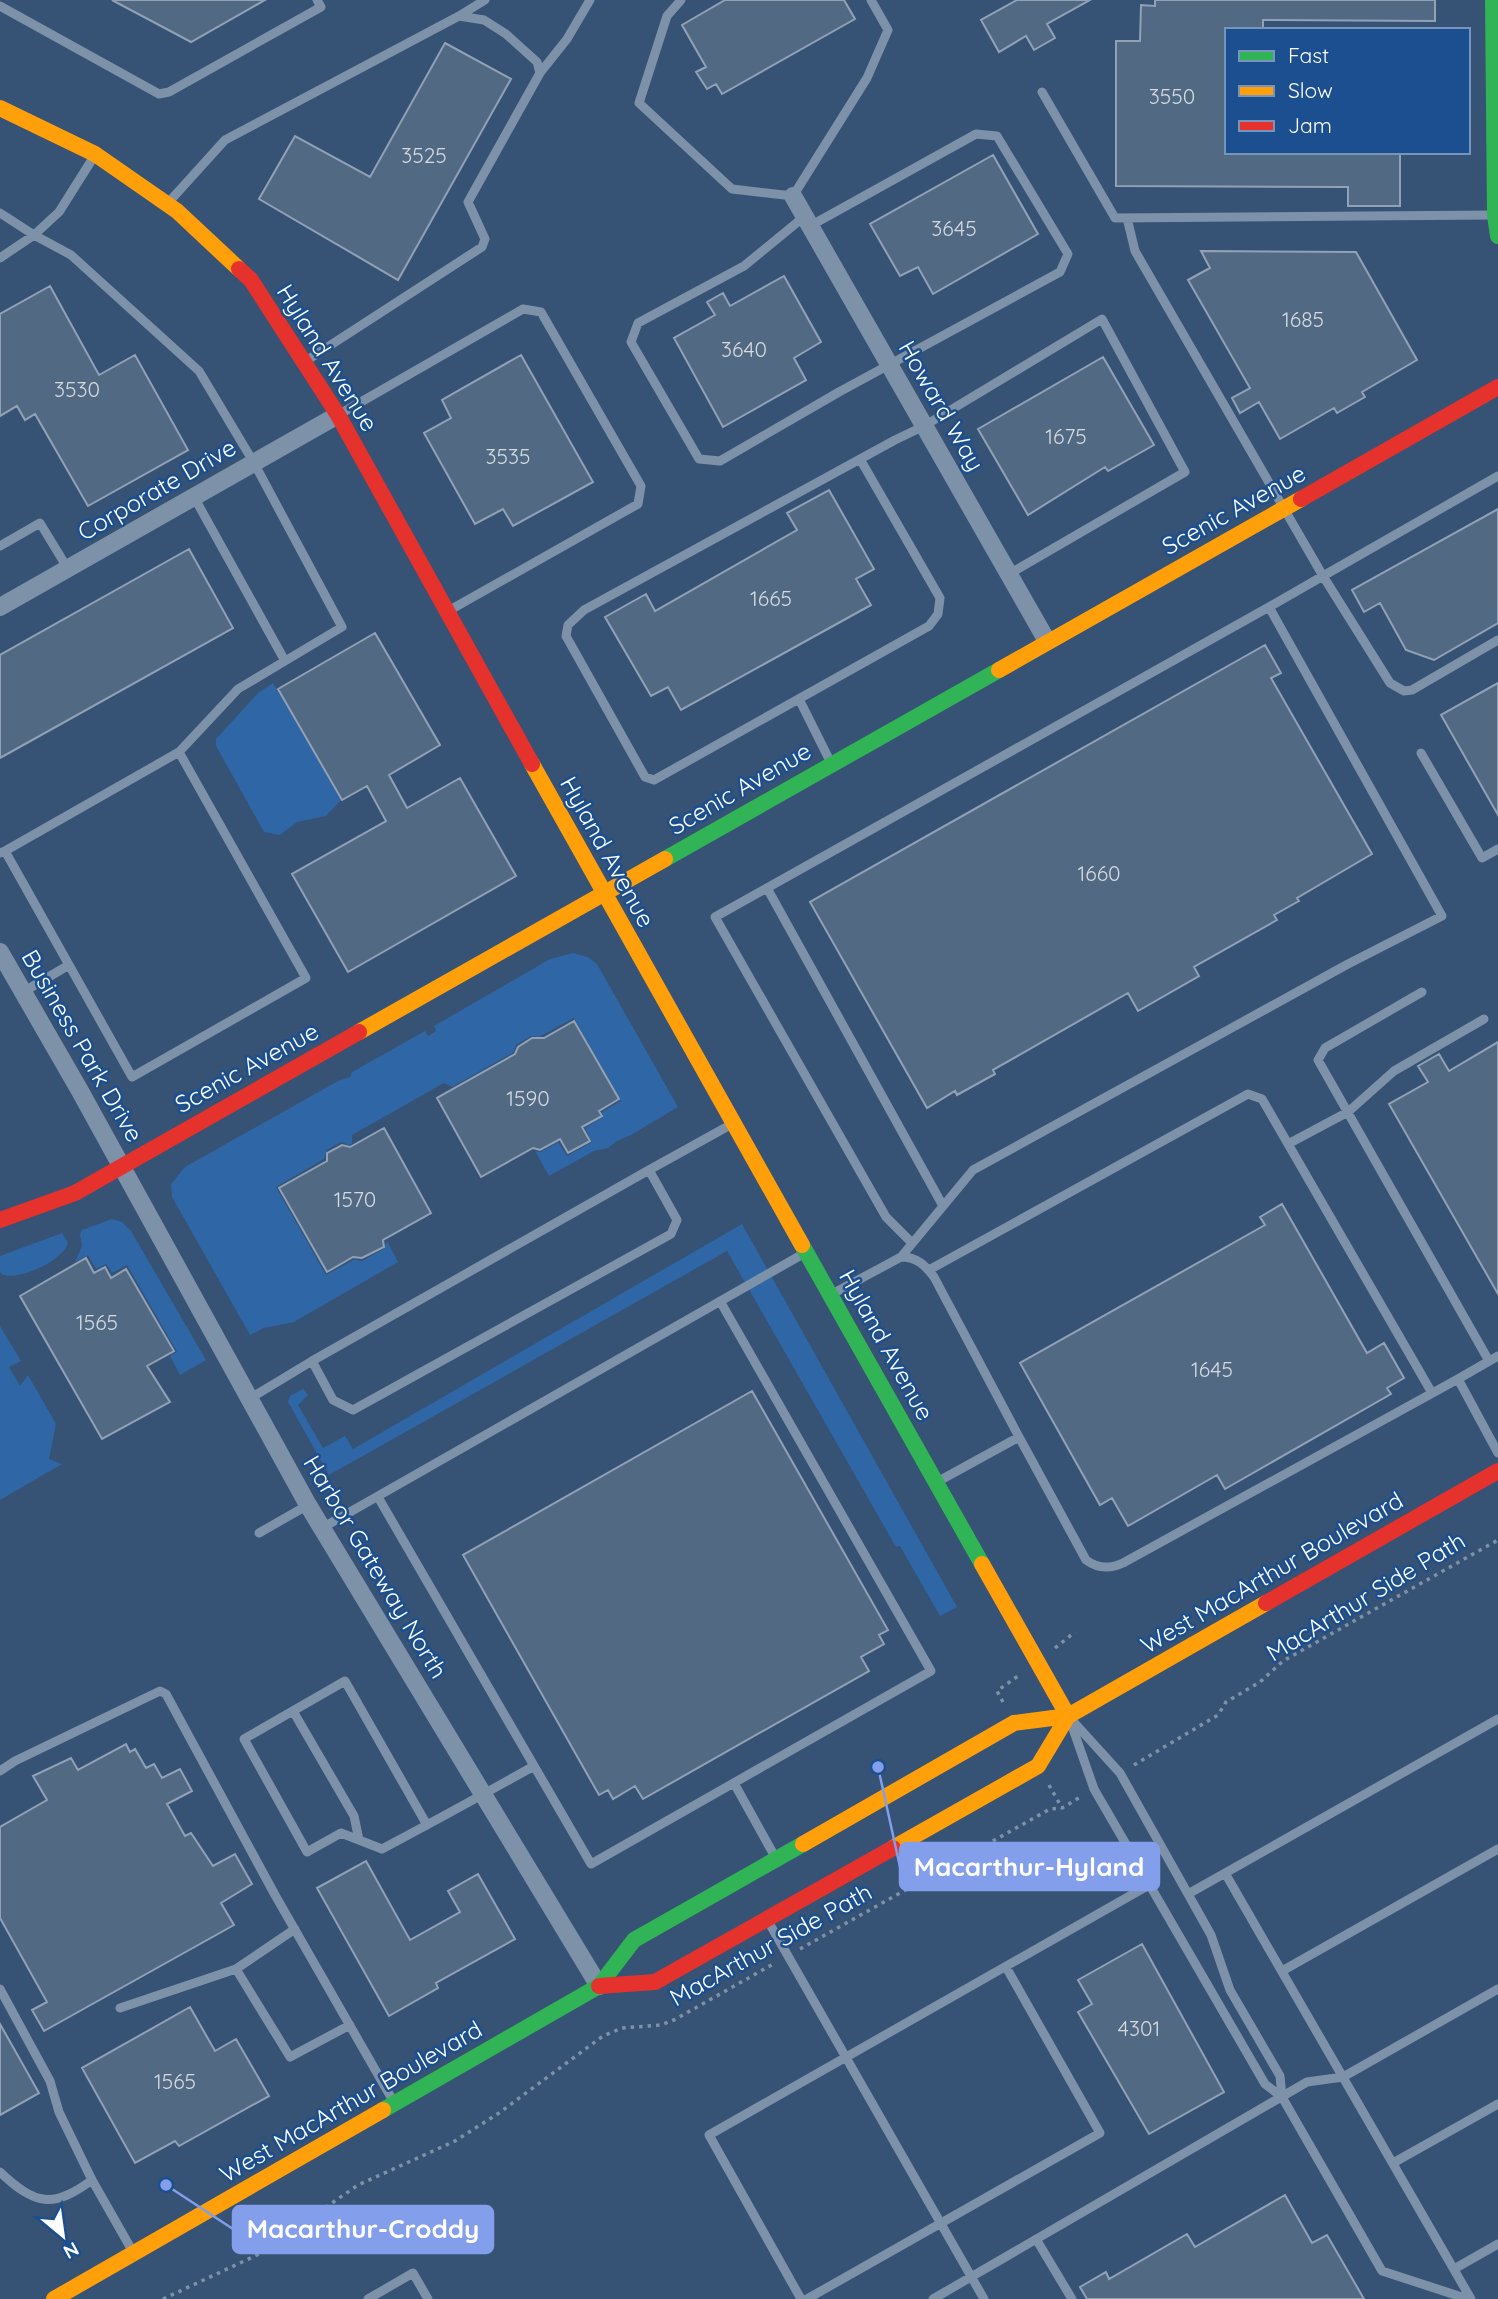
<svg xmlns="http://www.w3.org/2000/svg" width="1498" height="2299" font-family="Quicksand,sans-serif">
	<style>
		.green { fill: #2f66a5 }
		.building { fill: #526984; stroke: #92a2b6; stroke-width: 2 }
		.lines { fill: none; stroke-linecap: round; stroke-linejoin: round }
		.path { stroke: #7d92a8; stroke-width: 3.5; stroke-dasharray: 3.5 5; stroke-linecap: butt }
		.lane { stroke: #7d92a8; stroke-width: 9 }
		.street { stroke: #7d92a8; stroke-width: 18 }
		.fast { stroke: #30b455; stroke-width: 16 }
		.slow { stroke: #ff9f0a; stroke-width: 16 }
		.jam { stroke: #e5322d; stroke-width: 16 }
		.labels { text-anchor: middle; stroke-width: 5; stroke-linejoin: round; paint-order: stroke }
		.number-label { font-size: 21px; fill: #d4dae0 }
		.street-label { font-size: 24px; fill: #fff; stroke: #1b4f8f }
		.leader { fill: none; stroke: #839eea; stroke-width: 2.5 }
		.callout-dot { fill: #839eea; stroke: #1b4f8f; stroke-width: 2.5 }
		.callout { fill: #839eea; stroke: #839eea; stroke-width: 2.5 }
		.callout-label { font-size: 26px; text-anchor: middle; font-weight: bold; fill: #fff }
	</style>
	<rect width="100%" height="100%" fill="#365274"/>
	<path class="green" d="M273,683L341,800L326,816L297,822L280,835L264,832L216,746V739L258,693Z
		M573,953L588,957L597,964L678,1107L631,1135L617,1141L608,1148L594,1151L549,1176L535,1151L541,1152L558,1142L567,1156L592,1142L585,1128L603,1117L602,1112L621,1101L574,1018L539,1037L531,1036L516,1045L514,1052L452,1087L444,1083L352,1135V1144L349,1145L341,1142L327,1150L324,1159L276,1187L326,1275L355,1259L362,1261L384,1249L387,1241L398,1262L294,1322L264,1328L250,1335L172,1197L171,1184L185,1167L338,1081L350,1077L352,1072L425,1031L428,1036L436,1031L434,1026L550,959Z
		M112,1219L122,1222L131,1231L206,1360L180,1375L170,1356L177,1352L127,1265L112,1273L106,1264L96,1269L88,1255L75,1262L82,1246L80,1234L82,1230Z
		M742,1224L957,1607L940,1616L900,1546L896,1547L727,1251L329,1475L288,1402L290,1396L303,1389L308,1395L298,1405L323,1448L345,1436L353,1449Z
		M62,1233L68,1243C63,1261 20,1280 3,1275L0,1272V1256Z
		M0,1326L21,1361L9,1367L20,1386L28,1375L56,1424L49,1459L62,1464L0,1500Z"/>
	<path class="building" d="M112,0H265L191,42Z
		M725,0H844L855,19L722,94L716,84L707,89L696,72L706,67L682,25Z
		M1017,0H1090L1047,24L1055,38L1034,50L1026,36L999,52L981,20Z
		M1155,0H1435V21L1263,20V28H1227V152H1400V206H1348V187L1116,186V41H1140L1141,5L1155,6Z
		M445,43L511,79L398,280L259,199L295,136L370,177Z
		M993,155L1038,234L933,294L918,267L900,276L870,224Z
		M1201,251L1356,252L1417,360L1362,392L1365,397L1337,413L1334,408L1280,439L1259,402L1240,413L1232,398L1250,388L1188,280L1210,268Z
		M784,276L821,342L794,358L806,380L723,427L674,338L715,315L707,302L723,293L730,306Z
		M50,286L99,375L135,355L188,450L88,506L35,414L25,420L17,406L0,416V314Z
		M521,355L593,482L513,526L503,509L475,524L424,433L451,418L442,400Z
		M1103,357L1154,445L1108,471L1105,467L1028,515L978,429Z
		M829,490L874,569L856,579L871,605L681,710L668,687L651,696L605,617L646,594L655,611L797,530L787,513Z
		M1498,509V623L1434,660L1406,650L1380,603L1364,612L1352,590Z
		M189,549L233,628L0,758V655Z
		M375,633L440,745L389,775L407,808L460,778L516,876L348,972L292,874L386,821L367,786L342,800L278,689Z
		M1265,645L1281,673L1271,678L1372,854L1297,898L1299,901L1274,915L1277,920L1194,967L1199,976L1138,1011L1128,993L993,1070L995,1074L957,1095L955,1091L927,1108L810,902Z
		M1498,683V815L1441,715Z
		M574,1021L619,1099L599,1111L602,1116L582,1127L590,1141L568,1153L560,1139L540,1150L533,1148L481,1177L437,1098L515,1054L518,1047L532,1038H544Z
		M1498,1042V1294L1389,1104L1428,1082L1418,1066L1439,1054L1449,1071Z
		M384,1128L431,1213L383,1240L384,1247L362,1258L353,1257L327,1272L279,1188L327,1161V1153L342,1145L350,1147Z
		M1282,1204L1367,1353L1384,1343L1404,1378L1387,1388L1391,1394L1225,1489L1217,1475L1128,1526L1112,1498L1100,1505L1020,1363L1265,1225L1260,1217Z
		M86,1258L94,1273L105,1267L111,1278L126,1269L174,1351L147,1366L170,1402L102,1439L20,1296Z
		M752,1391L888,1630L879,1635L884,1644L861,1657L869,1671L643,1799L635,1786L613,1799L608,1790L599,1795L463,1555Z
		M126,1744L130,1752L135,1749L146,1768L154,1764L162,1778L180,1769L192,1791L167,1804L185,1836L191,1833L213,1866L235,1854L252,1884L221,1903L234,1925L44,2031L32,2010L47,2002L0,1918V1827L47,1800L33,1776L71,1758L78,1770Z
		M366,1861L410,1940L460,1912L448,1891L478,1874L515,1939L436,1983L438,1988L389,2016L317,1888Z
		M1142,1944L1224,2092L1149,2134L1078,2012L1092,2004L1078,1980Z
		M190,2007L215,2051L236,2039L269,2096L179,2146L175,2141L135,2163L82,2068Z
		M0,2024L39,2093L0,2115Z
		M1285,2195L1312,2243L1327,2235L1364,2299H1087L1080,2287L1106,2272L1109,2279L1187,2234L1195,2247Z"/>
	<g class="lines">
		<path class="path" d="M1055,1648L1075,1632
			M1003,1702L997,1691L1018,1676
			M1134,1765L1218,1715L1226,1702L1260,1682L1283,1661L1498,1540
			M1049,1785L1062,1808
			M800,1949L1050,1809L1062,1808L1082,1796
			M163,2299L257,2255L358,2185L455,2141L499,2113L603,2036L622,2028L661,2025L674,2020L775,1963"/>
		<path class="lane" d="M681,0L667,16L639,103L732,189L793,196L867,78L888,30L871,0
			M0,6L159,94L169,92L321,7L317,0
			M459,16L485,0
			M540,73L567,39L590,0
			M1042,92L1115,218L1493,215
			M168,203L225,140L459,16L484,20L506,34L537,62L540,73L468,202L485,239L482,247L306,361
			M0,213L34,235L59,212L93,158
			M805,216L744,266L638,323L631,342L699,459L720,461L839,392L1060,272L1068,254L997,136L976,134L810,226
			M1127,218L1135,251L1323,576L1498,476
			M0,258L34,235L71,255L199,371L254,463L342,627L285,661
			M340,414L523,309L541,312L641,486L638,504L450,610
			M860,459L940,598L938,614L929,626L654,780L645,777L566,636L568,625L584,610L895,440L924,426L1102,319L1185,472L1009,574
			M0,546L40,523L68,569
			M799,699L831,763
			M1421,753L1482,858L1498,849
			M5,851L179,752
			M0,853L5,851L132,1077L306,978L179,752L238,689L285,661L194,497
			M767,888L1269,607
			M23,992L69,965
			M1422,992L1325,1048L1318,1060L1489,1361
			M1288,1144L1348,1112L1394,1071L1484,1019
			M649,1170L732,1124
			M912,1243L886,1217L715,917L767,888L943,1206
			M901,1257L973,1170L1348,964L1442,916L1269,607L1323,576L1390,683L1404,691L1412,690L1498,640
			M929,1270L1248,1094L1262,1099L1432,1393
			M834,1293L901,1257C917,1257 925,1265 934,1277L1019,1437
			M1458,1379L1498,1356
			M249,1399L312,1361L649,1170L677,1220L671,1234L353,1410L333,1400L312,1361
			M937,1482L1019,1437L1086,1560C1098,1569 1110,1569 1123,1563L1458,1379L1498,1453
			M378,1497L591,1864L931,1671L720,1301
			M322,1528L803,1254
			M259,1533L308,1505
			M293,1711L354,1816L359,1840
			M1070,1718L1120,1773L1188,1894L1211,1935L1230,1990L1280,2076L1282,2097L1382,2271L1468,2299
			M1071,1723L1094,1789L1265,2084L1282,2097
			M0,1771L15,1761L160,1691L166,1694L275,1895L392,2099
			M734,1783L774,1855
			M427,1825L345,1681L244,1739L307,1852L341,1833L382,1849C433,1822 484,1794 534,1766
			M1225,1873L1471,2299
			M1188,1894L1498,1719
			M768,1921L984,2299
			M236,1969L295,1929
			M1282,1971L1498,1849
			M0,1989L50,2081L59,2112L92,2180
			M120,2008L236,1969L290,2057L350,2025
			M1393,2163L1498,2104
			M0,2172C35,2205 53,2209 92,2180L133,2252
			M1036,2239L1072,2299
			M1454,2269L1498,2244
			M368,2299L413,2273L428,2299
			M801,2299L709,2135L1149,1885
			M807,2299L1100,2133L1006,1967
			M933,2299L1307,2082L1343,2077L1498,1989"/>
		<path class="street" d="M793,196L1047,641
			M0,607L338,415
			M0,952L80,1091L308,1505L599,1986"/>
		<path class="fast" d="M1493,0L1495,215L1498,236
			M665,859L999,670
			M802,1245L982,1564
			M383,2110L599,1986L634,1940L803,1844"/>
		<path class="slow" d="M0,108L95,154L177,211L239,269
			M999,670L1301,499
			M532,764L802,1245
			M359,1032L665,859
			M982,1564L1068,1716
			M803,1844L1014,1723L1068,1716L1266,1603
			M893,1848L1038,1766L1068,1716
			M54,2299L383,2110"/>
		<path class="jam" d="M239,269L251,280L338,415L532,764
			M1301,499L1498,387
			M0,1220L75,1193L359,1032
			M1266,1603L1498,1471
			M599,1986L655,1982L893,1848"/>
	</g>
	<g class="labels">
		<g class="number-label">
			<text x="1172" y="104">3550</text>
			<text x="424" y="163">3525</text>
			<text x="954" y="236">3645</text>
			<text x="1303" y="327">1685</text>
			<text x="744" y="357">3640</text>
			<text x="77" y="397">3530</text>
			<text x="1066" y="444">1675</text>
			<text x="508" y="464">3535</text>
			<text x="771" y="606">1665</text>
			<text x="1099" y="881">1660</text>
			<text x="528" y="1106">1590</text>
			<text x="355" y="1207">1570</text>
			<text x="97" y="1330">1565</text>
			<text x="1212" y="1377">1645</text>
			<text x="1139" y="2036">4301</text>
			<text x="175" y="2089">1565</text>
		</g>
		<g class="street-label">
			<text transform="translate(327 358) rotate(58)" y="8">Hyland Avenue</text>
			<text transform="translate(941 406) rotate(60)" y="8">Howard Way</text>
			<text transform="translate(157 490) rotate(-30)" y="8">Corporate Drive</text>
			<text transform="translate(1234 510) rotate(-29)" y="8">Scenic Avenue</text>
			<text transform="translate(740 789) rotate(-30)" y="8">Scenic Avenue</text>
			<text transform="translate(607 852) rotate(61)" y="8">Hyland Avenue</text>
			<text transform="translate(82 1046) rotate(60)" y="8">Business Park Drive</text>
			<text transform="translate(247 1068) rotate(-29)" y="8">Scenic Avenue</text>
			<text transform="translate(886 1345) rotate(61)" y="8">Hyland Avenue</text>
			<text transform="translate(375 1567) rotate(59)" y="8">Harbor Gateway North</text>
			<text transform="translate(1272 1573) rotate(-30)" y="8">West MacArthur Boulevard</text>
			<text transform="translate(1366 1597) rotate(-31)" y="8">MacArthur Side Path</text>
			<text transform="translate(771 1945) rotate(-29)" y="8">MacArthur Side Path</text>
			<text transform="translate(351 2102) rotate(-30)" y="8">West MacArthur Boulevard</text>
		</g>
	</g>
	<path class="leader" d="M878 1767L900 1867M166 2185L233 2229"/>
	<g class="callout-dot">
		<circle cx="878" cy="1767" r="7"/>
		<circle cx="166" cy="2185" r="7"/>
	</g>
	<g class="callout">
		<rect x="900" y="1843" width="259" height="47" rx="7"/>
		<rect x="233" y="2206" width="260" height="47" rx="7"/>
	</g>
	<g class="callout-label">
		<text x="1029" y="1876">Macarthur-Hyland</text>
		<text x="363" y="2238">Macarthur-Croddy</text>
	</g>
	<rect x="1225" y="28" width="245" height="126" fill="#1b4f8f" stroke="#7695bc" stroke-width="2"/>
	<rect x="1239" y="51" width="35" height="10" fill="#30b455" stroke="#7695bc" stroke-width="2"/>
	<text x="1288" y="63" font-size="21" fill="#ffffff">Fast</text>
	<rect x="1239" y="86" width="35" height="10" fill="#ff9f0a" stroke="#7695bc" stroke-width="2"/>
	<text x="1288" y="98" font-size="21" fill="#ffffff">Slow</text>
	<rect x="1239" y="121" width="35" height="10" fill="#e5322d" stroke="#7695bc" stroke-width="2"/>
	<text x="1288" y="133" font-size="21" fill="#ffffff">Jam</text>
	<g transform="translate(63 2236) rotate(151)" stroke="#1b4f8f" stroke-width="5" paint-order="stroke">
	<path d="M0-5L12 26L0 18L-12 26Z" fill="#ffffff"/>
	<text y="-10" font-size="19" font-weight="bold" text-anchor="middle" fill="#ffffff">N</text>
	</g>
</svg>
